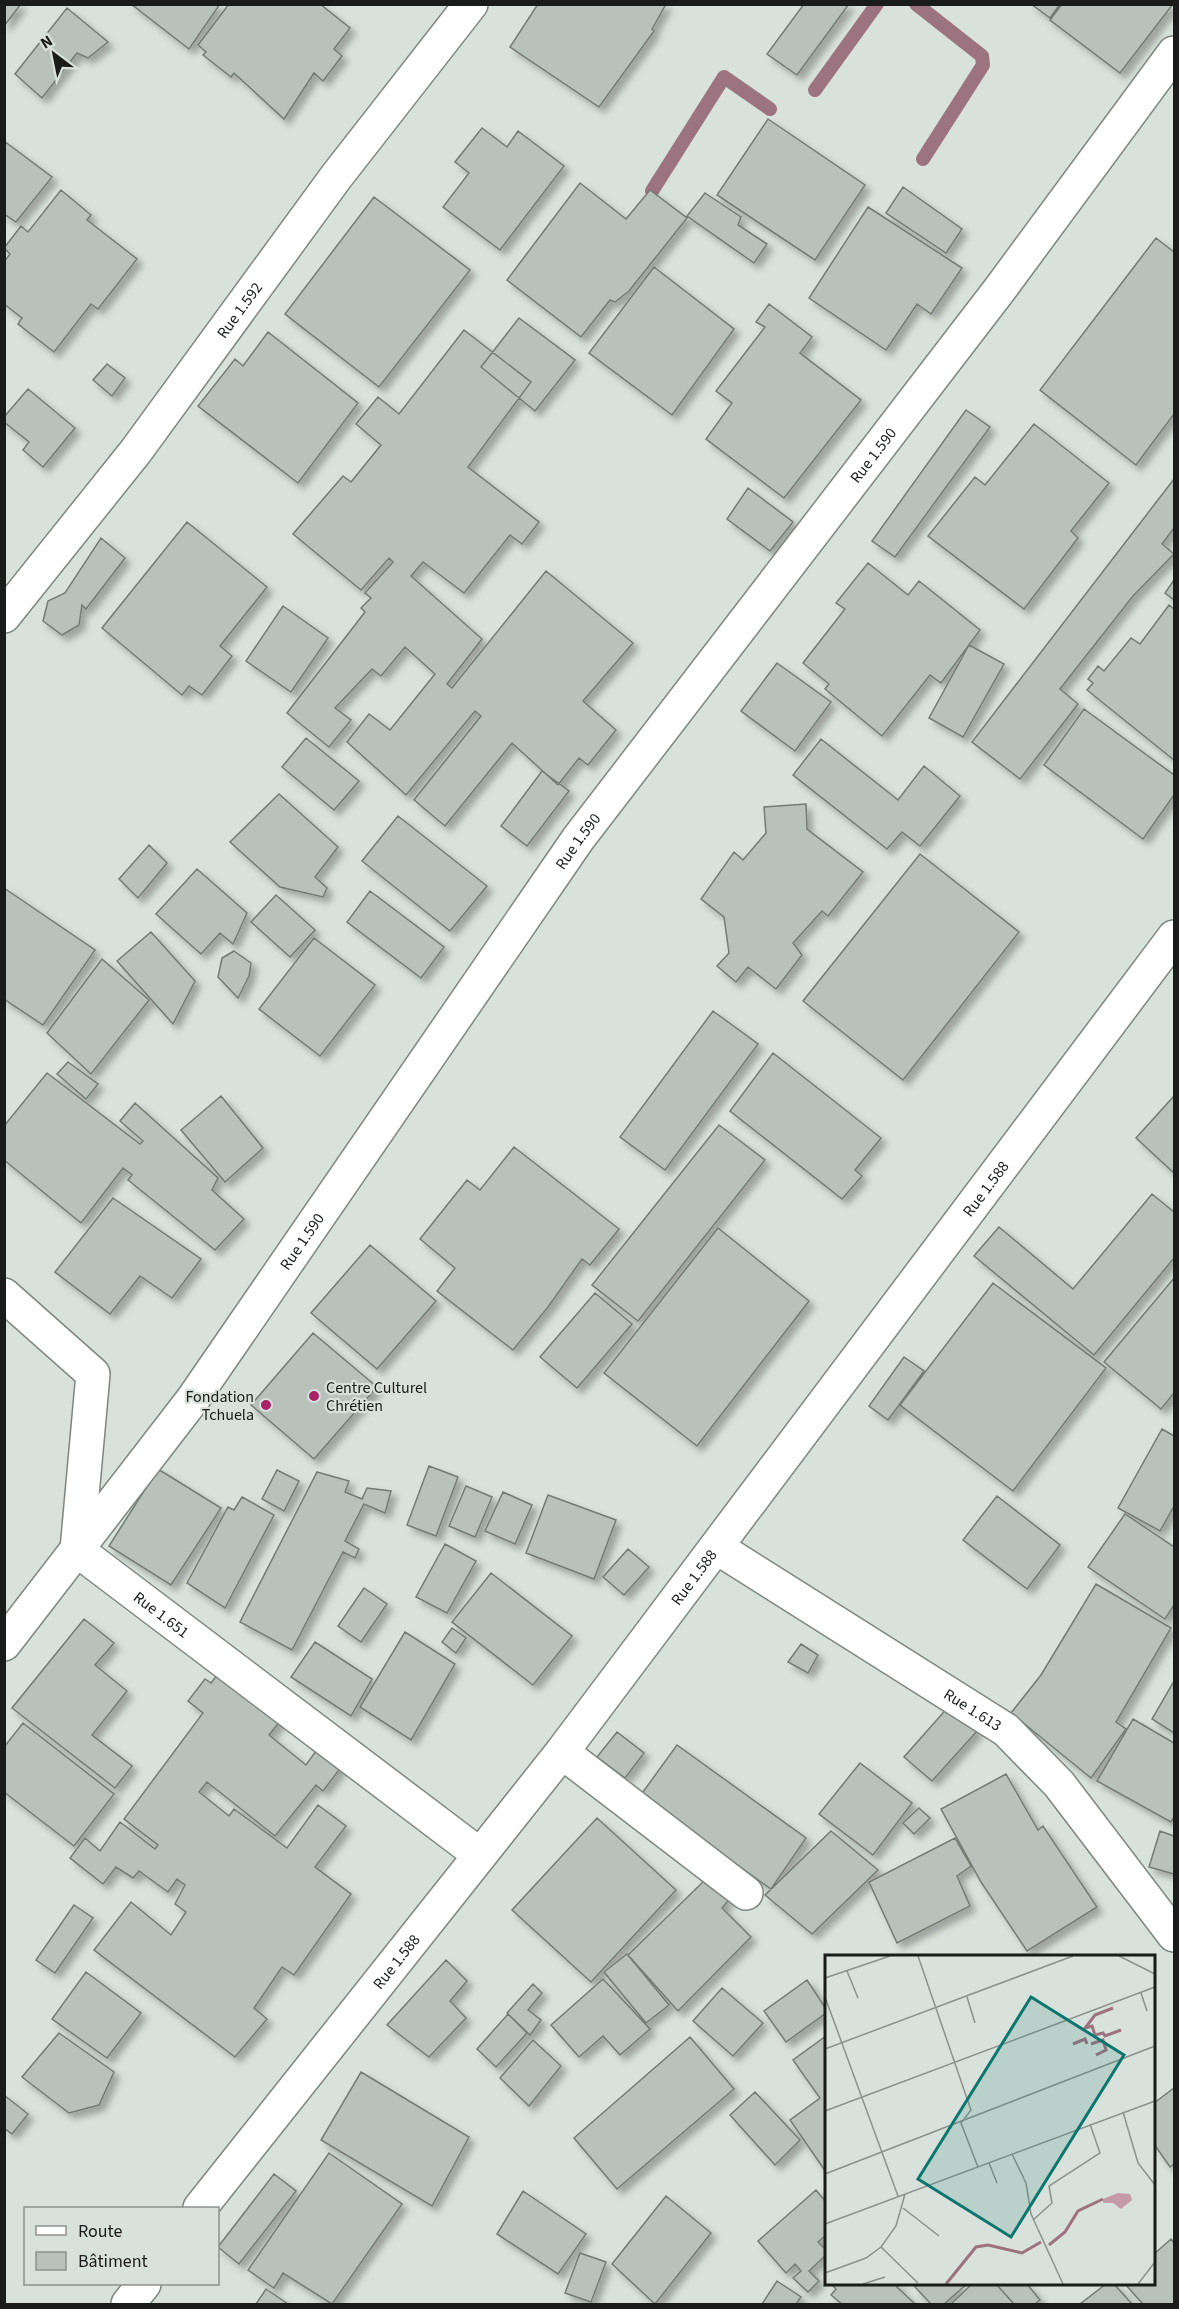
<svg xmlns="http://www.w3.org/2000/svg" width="1179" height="2309" font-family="'Source Sans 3',sans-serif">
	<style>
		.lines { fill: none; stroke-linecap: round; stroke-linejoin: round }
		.stream { stroke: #9b7381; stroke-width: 14 }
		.building { fill: #b8c1bb; stroke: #747b76; stroke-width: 1.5; filter: url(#shadow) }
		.minor-casing { stroke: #7e8681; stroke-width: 36 }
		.minor { stroke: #fff; stroke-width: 33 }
		.poi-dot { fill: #aa2165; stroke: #d8e1db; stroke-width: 2 }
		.labels { text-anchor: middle; stroke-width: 4.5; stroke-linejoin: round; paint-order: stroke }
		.street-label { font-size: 16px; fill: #191c1a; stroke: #d8e1db }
		.poi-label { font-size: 16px; fill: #191c1a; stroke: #d8e1db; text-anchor: start }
		.inset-river { fill: none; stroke: #9b7381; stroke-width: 3 }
		.inset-road { fill: none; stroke: #8c928e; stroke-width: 1.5 }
		.view { fill: #0f766e; fill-opacity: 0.15; stroke: #0f766e; stroke-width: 3 }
		.inset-edge { fill: none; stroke: #191c1a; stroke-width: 3 }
	</style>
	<defs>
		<filter id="shadow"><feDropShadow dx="5.5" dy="5.5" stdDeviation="3" flood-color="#0004"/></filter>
	</defs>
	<rect width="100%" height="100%" fill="#d8e1db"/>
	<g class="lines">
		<path class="stream" d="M916,4L982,56L983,65L923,159
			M815,90L877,4
			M652,191L724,77L770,109"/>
	</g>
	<path class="building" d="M4,4H21L4,26Z
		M131,4H220L189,49Z
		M229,4H320L350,28L334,49L342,56L323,81L314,73L284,119L234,73L231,77L203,55L206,52L198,45Z
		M538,4H666L652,29L654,31L599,107L510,47Z
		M804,4H849L797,75L767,54Z
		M1031,4H1060L1050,18Z
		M1062,4H1173L1120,73L1050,20Z
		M67,8L108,42L88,58L77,53L42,98L15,74Z
		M768,119L865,185L815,260L717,195Z
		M482,128L507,147L518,131L564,166L500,250L443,207L469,173L455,162Z
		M4,141L52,177L16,222L4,214Z
		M580,183L626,219L650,190L687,218L629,291L615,302L610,300L581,337L507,280Z
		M903,187L962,229L946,253L886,213Z
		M61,190L91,215L87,220L137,259L98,309L91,304L54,352L18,324L22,318L4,304V262L10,254L4,248L21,226L28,232Z
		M705,193L741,217L738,225L767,244L754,263L687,216Z
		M374,197L470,270L379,387L285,314Z
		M868,207L962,268L931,314L917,304L886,350L809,298Z
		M1156,238L1174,252V414L1136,465L1040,390Z
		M654,267L734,329L672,415L589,353Z
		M769,304L812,337L800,353L861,400L784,498L706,439L732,403L716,391L765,327L756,322Z
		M519,318L575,360L535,411L481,367Z
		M464,330L531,382L468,467L539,522L522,544L510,535L464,593L423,562L411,576L482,639L447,684L452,688L546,571L633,643L583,701L616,730L588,765L579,758L558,785L512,743L445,826L414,800L481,716L475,711L406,795L347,742L369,714L390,730L435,674L405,647L381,676L372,669L335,708L351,720L329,747L287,713L365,612L361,608L371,598L365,593L393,562L389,558L361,590L293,534L343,476L351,482L381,445L356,424L378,397L399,414Z
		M268,332L358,403L298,483L198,406L235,359L243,366Z
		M107,364L125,378L112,396L93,380Z
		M28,389L75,428L43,467L23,450L29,442L4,422V417Z
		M966,410L990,427L895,557L872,541Z
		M1034,424L1109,483L1071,531L1078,538L1024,609L928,536L975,477L985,485Z
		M1174,479V528L1162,544L1174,554L1133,596L1060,689L1078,704L1020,779L972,742Z
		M748,488L793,522L770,551L727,519Z
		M187,522L267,587L220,646L232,656L202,695L189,686L182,695L102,628Z
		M101,538L125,558L86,609L82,605L79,625L62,635L43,621L48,601L65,593Z
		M868,563L908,595L919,581L980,630L941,683L930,675L882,736L825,689L829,684L803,663L845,609L836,603Z
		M1174,580V600L1165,593Z
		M1169,605L1174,609V760L1087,690L1093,683L1088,679L1098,666L1104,671L1131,638L1140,644Z
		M283,606L328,638L291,692L246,661Z
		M969,645L1004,664L963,737L929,718Z
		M777,663L831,702L795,751L741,711Z
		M1084,709L1174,775V795L1143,839L1044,765Z
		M306,738L359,781L334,810L282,767Z
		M821,739L898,800L924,766L960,796L920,846L902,832L887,849L793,775Z
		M542,771L569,791L527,846L501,826Z
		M279,794L338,847L315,877L327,888L323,897L280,887L230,842Z
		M806,804L807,829L863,872L828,916L822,911L793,943L802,955L776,989L748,967L736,982L717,966L729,953L724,917L701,899L734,852L743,860L766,833L764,807Z
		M398,816L487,886L450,931L362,861Z
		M149,845L167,863L138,898L119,879Z
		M920,854L1019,932L903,1080L803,1001Z
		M197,869L247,913L233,944L220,933L201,954L156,914Z
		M4,888L95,950L43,1025L4,999Z
		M370,891L444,947L421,978L347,922Z
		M276,895L315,930L290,957L251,922Z
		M151,932L195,981L173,1024L117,961Z
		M314,938L375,985L320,1056L259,1009Z
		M234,951L251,963L249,976L238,998L218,977L222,958Z
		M102,959L149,1000L91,1074L47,1033Z
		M713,1011L758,1044L665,1170L620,1137Z
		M773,1053L881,1138L855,1170L862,1176L842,1199L730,1111Z
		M68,1062L98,1084L86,1099L57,1074Z
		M47,1073L140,1144L143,1141L120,1121L135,1103L218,1178L212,1190L244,1219L215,1250L128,1180L132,1175L123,1168L81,1223L4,1160V1126Z
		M221,1096L263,1148L225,1182L181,1130Z
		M1174,1096V1173L1136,1138Z
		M719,1125L765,1160L638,1321L592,1285Z
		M514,1147L619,1229L590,1265L582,1259L548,1307L513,1350L437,1291L455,1268L420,1239L467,1180L480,1190Z
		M1152,1194L1174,1212V1258L1094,1355L974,1256L999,1227L1073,1289Z
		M113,1198L201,1259L172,1298L140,1276L110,1314L55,1272Z
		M718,1228L809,1301L697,1446L604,1373Z
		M370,1245L436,1301L377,1369L311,1313Z
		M1174,1278V1393L1161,1409L1104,1362Z
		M993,1283L1106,1368L1013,1491L900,1405Z
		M595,1293L632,1324L577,1388L540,1357Z
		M313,1333L377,1387L314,1459L251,1405Z
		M904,1357L924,1371L888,1420L869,1406Z
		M1162,1429L1174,1436V1506L1160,1531L1118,1508Z
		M429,1466L458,1477L436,1536L407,1525Z
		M158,1469L221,1508L171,1585L109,1546Z
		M277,1470L299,1481L284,1511L262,1499Z
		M317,1472L349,1481L345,1492L362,1499L367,1488L391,1491L385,1513L364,1504L345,1541L359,1549L355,1558L343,1552L292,1650L240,1622Z
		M466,1486L492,1497L475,1537L449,1526Z
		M503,1492L532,1505L515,1544L485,1531Z
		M548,1495L616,1520L594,1579L526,1553Z
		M997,1496L1060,1545L1027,1589L963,1540Z
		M242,1497L274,1515L225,1608L187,1583L228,1507L234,1510Z
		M1125,1514L1174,1547V1605L1165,1619L1088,1567Z
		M445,1544L476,1561L447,1613L416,1597Z
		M628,1549L649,1567L624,1595L603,1577Z
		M491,1573L572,1636L533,1685L452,1622Z
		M1096,1584L1171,1628L1116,1722L1126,1729L1091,1778L1011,1713L1041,1675Z
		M364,1588L387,1604L361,1642L338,1626Z
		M84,1619L114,1643L95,1665L127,1691L92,1735L132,1766L115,1788L12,1708Z
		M452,1628L466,1638L456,1653L442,1642Z
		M405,1632L455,1664L411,1740L360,1707Z
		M315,1642L372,1679L351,1716L291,1677Z
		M801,1644L818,1655L808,1673L788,1662Z
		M221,1670L285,1715L269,1735L306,1765L321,1744L345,1762L323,1791L316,1785L275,1836L207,1782L199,1792L229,1816L234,1809L287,1848L318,1805L346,1826L315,1867L351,1894L294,1975L282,1967L254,2008L267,2019L235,2057L94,1950L131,1902L171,1935L186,1912L175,1904L185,1885L177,1879L168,1892L139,1871L133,1878L116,1867L103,1884L70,1858L85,1838L100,1851L120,1822L155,1849L158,1845L124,1819L203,1713L188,1701L205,1679L211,1683Z
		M1174,1681V1733L1152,1719Z
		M950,1705L978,1730L932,1781L904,1757Z
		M1133,1719L1174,1743V1817L1171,1822L1097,1781Z
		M23,1723L114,1794L74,1846L4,1792V1747Z
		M617,1732L644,1753L625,1778L597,1757Z
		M677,1745L806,1838L771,1889L640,1796Z
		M860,1763L912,1803L873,1855L819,1814Z
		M1006,1774L1038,1830L1043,1826L1097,1907L1027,1951L981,1882L941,1809Z
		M919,1808L930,1818L914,1834L903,1823Z
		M597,1818L676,1890L591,1982L512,1910Z
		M831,1831L878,1870L812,1934L765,1895Z
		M1160,1831L1174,1836V1874L1149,1867Z
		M955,1838L971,1866L957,1876L970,1906L897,1943L869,1882Z
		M707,1878L728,1901L722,1908L751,1937L678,2011L628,1955Z
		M74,1905L93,1918L55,1973L36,1960Z
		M627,1954L669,2005L646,2023L604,1972Z
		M446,1960L467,1981L450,2001L466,2018L429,2057L387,2025Z
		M86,1972L141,2013L107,2058L52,2019Z
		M603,1979L650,2029L620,2055L603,2036L579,2057L551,2025Z
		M807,1980L826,2009V2013L786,2042L764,2011Z
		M533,1984L542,1993L528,2010L541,2020L530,2035L507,2013Z
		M722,1988L763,2023L733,2056L693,2021Z
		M508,2014L527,2033L496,2067L477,2049Z
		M59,2033L114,2072L99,2105L69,2113L22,2077Z
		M826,2036V2172L790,2120L820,2098L793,2060Z
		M690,2037L734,2089L617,2189L574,2138Z
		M533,2040L561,2066L529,2106L500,2078Z
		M361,2072L469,2137L432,2206L321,2140Z
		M1174,2088V2164L1170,2167L1154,2144V2103Z
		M755,2092L800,2140L775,2165L730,2115Z
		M4,2095L28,2114L12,2134L4,2128Z
		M329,2153L402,2204L332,2304L283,2273L274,2288L248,2270Z
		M274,2174L296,2191L239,2264L218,2247Z
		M816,2190L826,2202V2235L818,2242L826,2250V2255L809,2271L819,2281L808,2292L793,2278L801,2271L795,2264L786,2273L758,2241Z
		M523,2191L586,2234L558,2274L497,2234Z
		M666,2196L711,2233L655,2304L612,2264Z
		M1171,2239L1174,2243V2304H1143L1125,2284H1154V2254Z
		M580,2253L606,2262L591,2302L565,2293Z
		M777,2281L801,2297L796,2304H762Z
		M831,2284H901L897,2287L915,2304H842L831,2295L836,2289Z
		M918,2284H967L944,2304H931L915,2287Z
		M972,2284H996L1014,2304H951Z
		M996,2284H1027L1040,2300L1035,2304H1014Z
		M1106,2284H1114L1132,2304H1080Z
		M266,2289L288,2304H256Z"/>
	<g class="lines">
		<g class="minor-casing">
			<g id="minor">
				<path id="s1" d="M4,616L136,451L336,177L471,4"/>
				<path id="s2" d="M4,1295L93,1374L77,1550L480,1855"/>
				<path id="s3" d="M716,1547L1006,1730L1059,1784L1174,1935"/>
				<path id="s4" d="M4,1644L193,1399L578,839L1000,289L1174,53"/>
				<path d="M562,1752L746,1893"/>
				<path id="s5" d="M200,2208L562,1752L1174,937"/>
				<path d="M128,2304L144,2284"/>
			</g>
		</g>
		<use href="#minor" class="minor"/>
	</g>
	<g class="poi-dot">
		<circle cx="314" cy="1396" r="6"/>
		<circle cx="266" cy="1405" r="6"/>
	</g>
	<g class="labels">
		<g class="street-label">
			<text dy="6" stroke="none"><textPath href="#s1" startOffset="386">Rue 1.592</textPath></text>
			<text dy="6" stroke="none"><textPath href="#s4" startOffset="1473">Rue 1.590</textPath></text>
			<text dy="6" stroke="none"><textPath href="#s4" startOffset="987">Rue 1.590</textPath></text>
			<text dy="6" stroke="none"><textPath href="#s5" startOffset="1287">Rue 1.588</textPath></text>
			<text dy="6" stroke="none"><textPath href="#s4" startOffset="501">Rue 1.590</textPath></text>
			<text dy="6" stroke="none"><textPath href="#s5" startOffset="801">Rue 1.588</textPath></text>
			<text dy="6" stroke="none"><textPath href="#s2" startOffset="402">Rue 1.651</textPath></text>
			<text dy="6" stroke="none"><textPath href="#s3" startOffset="304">Rue 1.613</textPath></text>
			<text dy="6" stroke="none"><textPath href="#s5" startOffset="315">Rue 1.588</textPath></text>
		</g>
		<g class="poi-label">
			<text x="326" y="1393">Centre Culturel<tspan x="326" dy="18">Chrétien</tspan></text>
			<text x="254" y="1402" text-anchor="end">Fondation<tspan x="254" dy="18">Tchuela</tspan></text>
		</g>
	</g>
	<g transform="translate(825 1955)">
		<rect width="330" height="330" fill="#d8e1db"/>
		<path d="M293,238L305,239L307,245L296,254L288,248H278V244Z" fill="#c59aa9"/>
		<path class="inset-river" d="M288,53L270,60L260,73L267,71L270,80L278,78L280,81L296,75M248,89L260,84L262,89M266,89L278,85L281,95L271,100M224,290L240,277L253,256L278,244M121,329L151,292L163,290L197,298L216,287"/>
		<path class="inset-road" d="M93,1L146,155L136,168L153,212M294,1L330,19M22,16L33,43M0,23L65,1M316,38L322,56M0,42L73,241M142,42L150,68M0,94L248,1M0,156L330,32M298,157L313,208L330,230M187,199L201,228L206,259L238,329M164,208L172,228M0,219L330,91M78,253L114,281M208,265L227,248L224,231L275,198L265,169M0,269L330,146M56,292L93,328M0,318L41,303L56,292L71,271L80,239M38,329L60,322M313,329L330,307"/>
		<path class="view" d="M206,42L299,100L186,282L93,224Z"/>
		<rect width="330" height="330" class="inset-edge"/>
	</g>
	<rect width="1179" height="2309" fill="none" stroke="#191c1a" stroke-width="12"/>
	<rect x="24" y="2207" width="195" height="78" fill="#d8e1db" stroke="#8c928e" stroke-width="1.5"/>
	<rect x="36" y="2226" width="30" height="9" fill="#ffffff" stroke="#8c928e" stroke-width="1.5"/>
	<text x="78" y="2237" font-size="18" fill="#191c1a">Route</text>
	<rect x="36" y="2252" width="30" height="18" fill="#b8c1bb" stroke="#8c928e" stroke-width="1.5"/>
	<text x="78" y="2267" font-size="18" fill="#191c1a">Bâtiment</text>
	<g transform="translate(54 54) rotate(328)" stroke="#d8e1db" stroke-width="4.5" paint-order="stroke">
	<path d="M0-4.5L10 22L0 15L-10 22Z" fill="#191c1a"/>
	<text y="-9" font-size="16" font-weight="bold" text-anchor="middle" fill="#191c1a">N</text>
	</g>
</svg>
